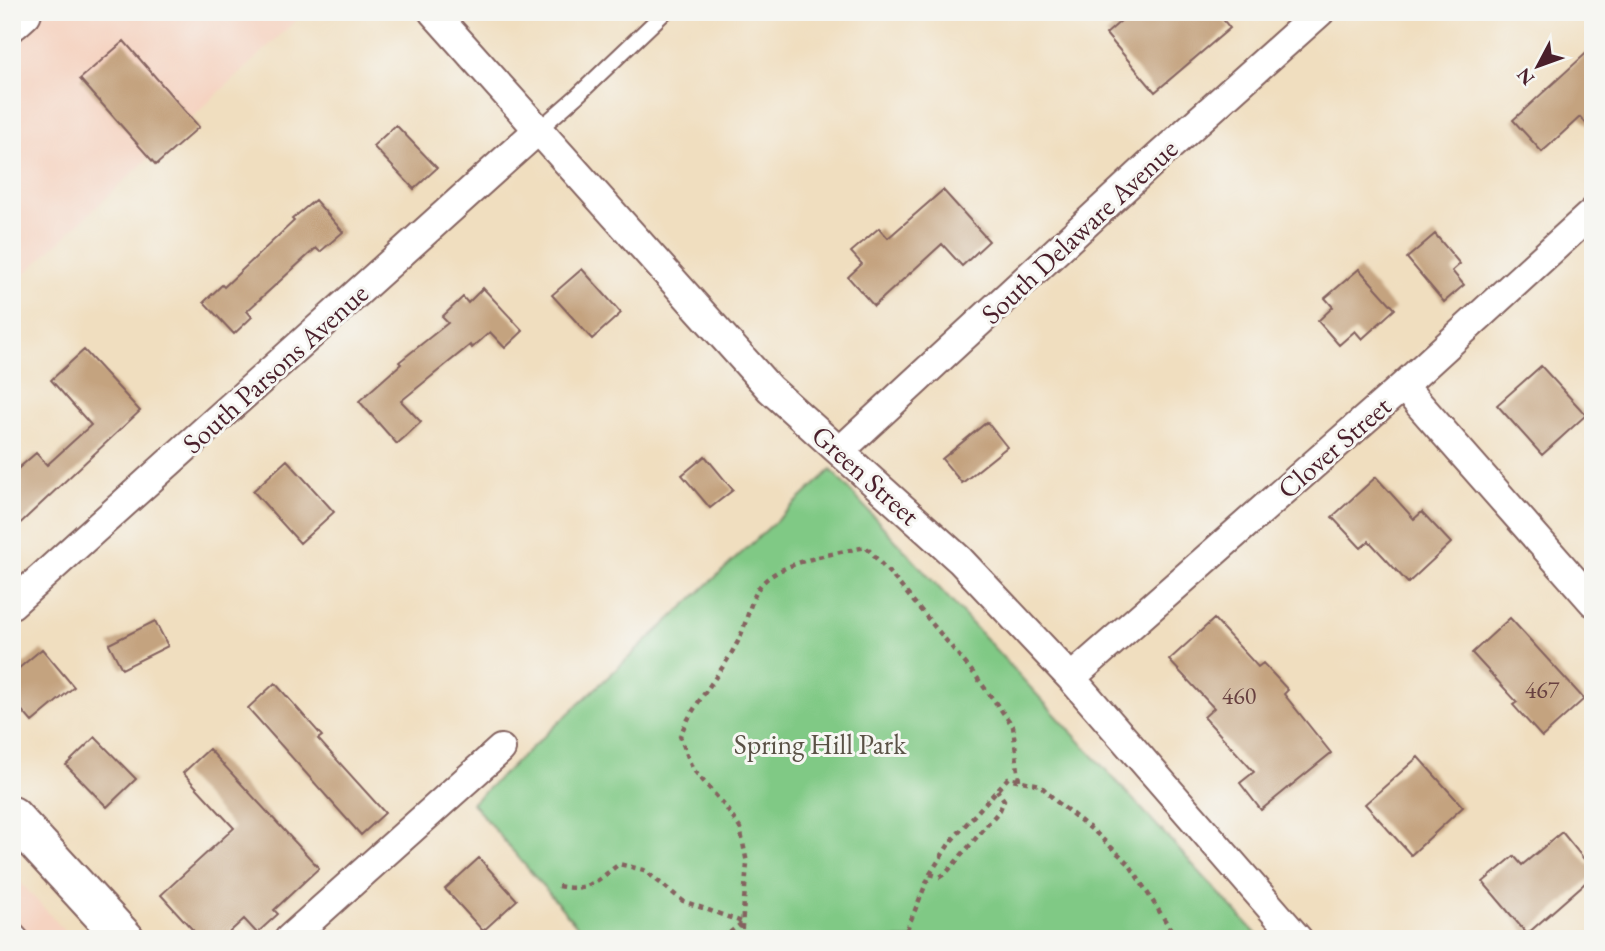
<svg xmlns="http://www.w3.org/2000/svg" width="1605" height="951" font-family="'EB Garamond',serif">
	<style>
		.built { fill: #f5d3c1 }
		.green { fill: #80c985; stroke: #657458; stroke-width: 2 }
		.building { fill: #c4a37f }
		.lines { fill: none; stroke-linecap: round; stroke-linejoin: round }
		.lane-casing { stroke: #84625f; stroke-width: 18 }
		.street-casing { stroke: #84625f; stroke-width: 32 }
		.secondary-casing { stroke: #84625f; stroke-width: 42 }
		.path { stroke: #84625f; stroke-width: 4.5; stroke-dasharray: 5 5; stroke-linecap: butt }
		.lane { stroke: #fff; stroke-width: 14 }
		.street { stroke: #fff; stroke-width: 28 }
		.secondary { stroke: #fff; stroke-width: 38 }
		.labels { text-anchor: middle; stroke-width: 6; stroke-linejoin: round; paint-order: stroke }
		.number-label { font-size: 24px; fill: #684040 }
		.street-label { font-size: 28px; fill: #4a1f2b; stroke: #f6f6f2 }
		.park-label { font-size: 28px; fill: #5a5246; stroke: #f6f6f2 }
	</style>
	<rect width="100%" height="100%" fill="#f6f6f2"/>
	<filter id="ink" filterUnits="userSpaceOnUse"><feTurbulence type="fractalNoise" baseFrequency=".0143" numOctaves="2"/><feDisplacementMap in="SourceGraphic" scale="14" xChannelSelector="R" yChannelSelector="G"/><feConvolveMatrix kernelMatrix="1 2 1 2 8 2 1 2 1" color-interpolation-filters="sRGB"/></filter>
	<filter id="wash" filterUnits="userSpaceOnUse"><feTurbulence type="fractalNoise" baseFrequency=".00686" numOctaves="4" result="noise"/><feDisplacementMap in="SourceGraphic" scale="28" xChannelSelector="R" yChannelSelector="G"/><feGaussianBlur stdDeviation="1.57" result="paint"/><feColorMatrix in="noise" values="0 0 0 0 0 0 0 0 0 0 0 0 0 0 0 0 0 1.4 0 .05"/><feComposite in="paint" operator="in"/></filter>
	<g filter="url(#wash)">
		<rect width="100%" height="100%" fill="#f0debf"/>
		<path class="built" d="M44,12H305L12,286V41Z
			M12,873L72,939H12Z"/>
		<path class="green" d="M831,470L1261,939H588L472,803Z"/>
		<g id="blocks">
			<path class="building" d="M1131,12H1217L1230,28L1155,92L1106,34Z
				M124,41L199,127L156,165L80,79Z
				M1593,47V131L1580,117L1542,152L1513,120Z
				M396,125L437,168L414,189L373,146Z
				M943,190L989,241L962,266L942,244L874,306L848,277L862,264L851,252L879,228L888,238Z
				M315,200L343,232L320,252L316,248L247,311L252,317L234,334L204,302L222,285L224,287L294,221L292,219Z
				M1435,234L1460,264L1452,271L1464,285L1444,302L1407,258Z
				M582,269L621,313L592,339L552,295Z
				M1359,269L1395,309L1362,339L1355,331L1339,345L1318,321L1333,307L1325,298Z
				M483,288L523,331L505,348L490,332L472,348L470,345L401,401L421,422L397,444L359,401L401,364L399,362L448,323L442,317L463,297L468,303Z
				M84,350L140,411L12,531V474L36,453L47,465L91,425L51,380Z
				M1541,366L1586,415L1542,455L1497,405Z
				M987,422L1007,447L962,483L942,459Z
				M705,456L733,490L710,508L682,475Z
				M287,460L334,512L300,543L253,491Z
				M1376,477L1414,519L1422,512L1451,543L1408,583L1369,541L1361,548L1332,517Z
				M1510,618L1584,699L1542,737L1513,705L1517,702L1472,653Z
				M1214,619L1258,667L1263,663L1288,690L1284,694L1331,753L1261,810L1240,783L1254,772L1204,717L1214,708L1169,660Z
				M155,621L168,646L122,669L109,644Z
				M42,649L74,687L32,722L12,699V674Z
				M275,683L322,736L318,739L385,813L361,835L248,708Z
				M95,737L136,779L107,807L66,765Z
				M209,749L319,868L274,910L278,914L257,933L244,919L222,939H201L161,895L234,828L183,773Z
				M1418,757L1463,807L1411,855L1365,804Z
				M1562,832L1593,870V876L1527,934L1483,882L1514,856L1522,865Z
				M479,858L517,900L483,931L445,889Z"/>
		</g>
	</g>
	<g filter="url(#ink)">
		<use href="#blocks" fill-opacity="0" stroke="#84625f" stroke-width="2"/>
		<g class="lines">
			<g class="lane-casing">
				<path id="lane" d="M537,131L577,96L665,12
					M12,927L23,939"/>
			</g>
			<g class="street-casing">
				<path id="street" d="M433,12L770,389L960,560L1071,678L1298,939
					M1403,386L1593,602
					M840,451L1158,157L1320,12
					M12,604L537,131
					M1071,678L1403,386L1593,212
					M289,939L501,749"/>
			</g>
			<g class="secondary-casing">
				<path id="secondary" d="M12,21L22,12
					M12,816L125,939"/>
			</g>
			<path class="path" d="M930,874L940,877L947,872L1000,810L1004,800L997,790
				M558,886C588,892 597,881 619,864L644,870L683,901L742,922
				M722,939L742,923
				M741,939L747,863L740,828L724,805L692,768L680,736C694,702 719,677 736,645C746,628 748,606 758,589C774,562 837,553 866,547L894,578L975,675L1013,726L1019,780
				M903,939L930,874L951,841L1008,778L1040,785L1057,802L1095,832L1129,864L1177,939"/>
			<use href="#lane" class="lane"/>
			<use href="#street" class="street"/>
			<use href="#secondary" class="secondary"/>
		</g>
	</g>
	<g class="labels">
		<g class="number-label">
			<text x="1542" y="698">467</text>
			<text x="1239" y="704">460</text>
		</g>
		<g class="street-label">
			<text transform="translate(1079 231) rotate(-43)" y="10">South Delaware Avenue</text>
			<text transform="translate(275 368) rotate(-42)" y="10">South Parsons Avenue</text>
			<text transform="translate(1334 447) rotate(-41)" y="10">Clover Street</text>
			<text transform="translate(866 475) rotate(42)" y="10">Green Street</text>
		</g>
		<g class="park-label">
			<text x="820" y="754">Spring Hill Park</text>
		</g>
	</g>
	<rect width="1605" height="951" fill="none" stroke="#f6f6f2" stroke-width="42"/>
	<g transform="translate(1538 66) rotate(229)" stroke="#f6f6f2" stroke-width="5" paint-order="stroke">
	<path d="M0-5L12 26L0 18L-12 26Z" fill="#4a1f2b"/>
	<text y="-10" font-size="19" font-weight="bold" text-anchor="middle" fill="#4a1f2b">N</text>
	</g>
</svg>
